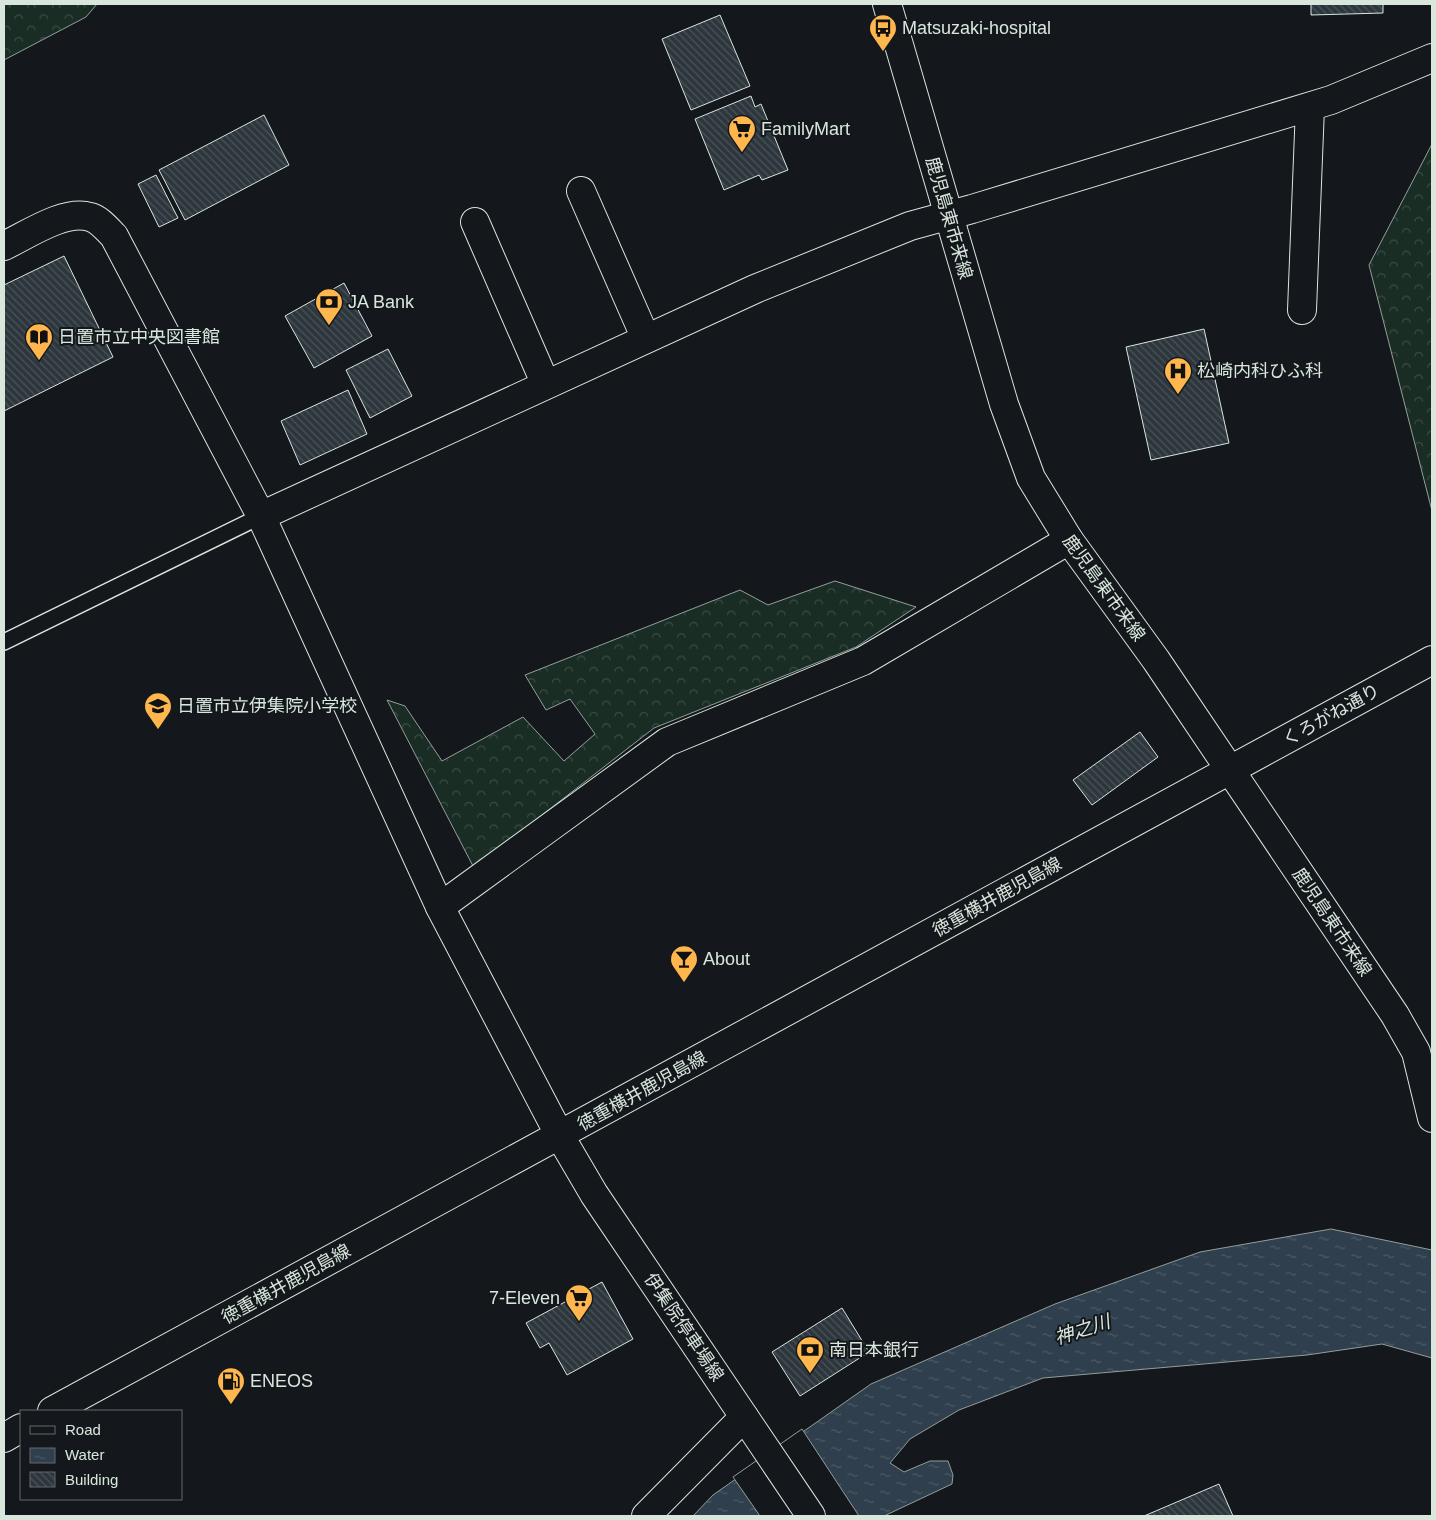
<svg xmlns="http://www.w3.org/2000/svg" width="1436" height="1520" font-family="Helvetica,'Noto Sans JP',sans-serif">
	<style>
		.forest { fill: url(#forest-crowns); stroke: #939e99 }
		.water { fill: url(#water-ripples); stroke: #939e99 }
		.pier { fill: #14181c; stroke: #939e99 }
		.building { fill: url(#building-back-hatch); stroke: #d8e6dc }
		.lines { fill: none; stroke-linecap: round; stroke-linejoin: round }
		.lane-casing { stroke: #d8e6dc; stroke-width: 18 }
		.street-casing { stroke: #d8e6dc; stroke-width: 30 }
		.secondary-casing { stroke: #d8e6dc; stroke-width: 30 }
		.primary-casing { stroke: #d8e6dc; stroke-width: 30 }
		.lane { stroke: #14181c; stroke-width: 15 }
		.street { stroke: #14181c; stroke-width: 28 }
		.secondary { stroke: #14181c; stroke-width: 28 }
		.primary { stroke: #14181c; stroke-width: 28 }
		.labels { text-anchor: middle; stroke-width: 4; stroke-linejoin: round; paint-order: stroke }
		.poi-label { font-size: 18px; fill: #d8e6dc; stroke: #14181c; text-anchor: start }
		.street-label { font-size: 18px; fill: #d8e6dc; stroke: #14181c }
		.water-label { font-size: 19px; font-style: italic; fill: #d8e6dc; stroke: #14181c }
	</style>
	<defs>
		<pattern id="forest-crowns" width="20" height="18" patternUnits="userSpaceOnUse" patternTransform="scale(1.25)"><rect width="20" height="18" fill="#1a2d24"/><path d="M2 6a3 3 0 1 1 6 0M12 15a3 3 0 1 1 6 0" fill="none" stroke="#3b4b43"/></pattern>
		<pattern id="water-ripples" width="26" height="14" patternUnits="userSpaceOnUse" patternTransform="scale(1.25)"><rect width="26" height="14" fill="#2f3f4d"/><path d="M2 4q2-2 4 0t4 0M15 11q2-2 4 0t4 0" fill="none" stroke="#4c5b66"/></pattern>
		<pattern id="building-back-hatch" width="6" height="6" patternUnits="userSpaceOnUse" patternTransform="scale(1.25)"><rect width="6" height="6" fill="#2c363c"/><path d="M-1 5l2 2M0 0l6 6M5-1l2 2" fill="none" stroke="#4a5358"/></pattern>
	</defs>
	<rect width="100%" height="100%" fill="#14181c"/>
	<path class="forest" d="M4,4H97L86,17L4,60Z
		M1432,144V511L1369,265Z
		M835,581L916,607L856,647L654,728L474,868L387,700L405,706L442,761L523,717L564,761L595,734L570,699L546,710L525,675L740,590L768,605Z"/>
	<path class="water" d="M1331,1229L1432,1250V1358L1382,1344L1307,1355L1043,1378L959,1410L910,1439L890,1463L904,1472L930,1461H948L953,1475L952,1484L884,1516H693L713,1495L871,1384L1055,1304L1200,1252Z"/>
	<path class="pier" d="M802,1429L859,1516H760L733,1477Z"/>
	<path class="building" d="M1311,4H1383V13L1311,15Z
		M720,15L750,86L691,110L662,39Z
		M751,96L755,107L761,104L788,170L762,180L759,175L724,190L695,119Z
		M264,115L289,165L185,220L159,170Z
		M156,175L178,218L159,227L138,184Z
		M64,256L113,357L4,411V285Z
		M344,283L372,336L314,368L285,316Z
		M1204,329L1229,443L1151,460L1126,347Z
		M388,349L412,396L370,418L346,370Z
		M348,390L367,434L300,465L281,421Z
		M1140,732L1158,757L1092,805L1073,780Z
		M602,1282L633,1339L567,1375L549,1343L540,1348L526,1323Z
		M842,1308L869,1352L800,1396L772,1352Z
		M1219,1484L1233,1516H1144Z"/>
	<g class="lines">
		<g class="lane-casing">
			<path id="lane" d="M4,642L261,516"/>
		</g>
		<g class="street-casing">
			<path id="street" d="M581,191L646,339
				M475,222L546,385
				M1302,310L1310,107
				M261,516L755,289L910,226L972,209L1331,100L1432,58
				M440,907L667,742L863,661L1069,540
				M646,1516L744,1417"/>
		</g>
		<g class="secondary-casing">
			<path id="secondary" d="M4,246C27,235 65,209 90,217C99,219 108,230 114,236L261,516L440,907L560,1136L594,1194L811,1516
				M52,1411L1432,660
				M4,1438L21,1428"/>
		</g>
		<g class="primary-casing">
			<path id="primary" d="M887,4L1004,404L1031,478L1069,540L1156,660L1395,1015L1416,1052L1432,1118"/>
		</g>
		<use href="#lane" class="lane"/>
		<use href="#street" class="street"/>
		<use href="#secondary" class="secondary"/>
		<use href="#primary" class="primary"/>
	</g>
	<defs>
		<g id="bus-pin" transform="scale(1.4375)"><path d="M0 17L-7.5 6A9.5 9.5 0 1 1 7.5 6Z" fill="#ffb74d" stroke="#14181c"/><path d="M-5-6H5V4H4V6H2V4H-2V6H-4V4H-5ZM-3.5-4V0h7V-4ZM-3.5 1.2v1.5H-2V1.2ZM2 1.2v1.5H3.5V1.2Z" fill="#111"/></g>
		<g id="supermarket-pin" transform="scale(1.4375)"><path d="M0 17L-7.5 6A9.5 9.5 0 1 1 7.5 6Z" fill="#ffb74d" stroke="#14181c"/><path d="M-6-5.5h2.5l.6 2H6L4.5 2H-2.5L-4.4-4H-6ZM-1.5 3.2a1.3 1.3 0 1 0 .1 0ZM3 3.2a1.3 1.3 0 1 0 .1 0Z" fill="#111"/></g>
		<g id="bank-pin" transform="scale(1.4375)"><path d="M0 17L-7.5 6A9.5 9.5 0 1 1 7.5 6Z" fill="#ffb74d" stroke="#14181c"/><path d="M-6-4H6V4H-6ZM0-2.3a2.3 2.3 0 1 0 0 4.6a2.3 2.3 0 1 0 0-4.6Z" fill="#111"/></g>
		<g id="library-pin" transform="scale(1.4375)"><path d="M0 17L-7.5 6A9.5 9.5 0 1 1 7.5 6Z" fill="#ffb74d" stroke="#14181c"/><path d="M-6-4Q-3-5.5-.7-3.5V5Q-3 3-6 4ZM6-4Q3-5.5 .7-3.5V5Q3 3 6 4Z" fill="#111"/></g>
		<g id="hospital-pin" transform="scale(1.4375)"><path d="M0 17L-7.5 6A9.5 9.5 0 1 1 7.5 6Z" fill="#ffb74d" stroke="#14181c"/><path d="M-5-5h3v3.5h4V-5h3V5h-3V1.5h-4V5h-3Z" fill="#111"/></g>
		<g id="school-pin" transform="scale(1.4375)"><path d="M0 17L-7.5 6A9.5 9.5 0 1 1 7.5 6Z" fill="#ffb74d" stroke="#14181c"/><path d="M0-5L7-2L0 1L-7-2ZM-4 1L0 2.5L4 1V4Q0 6-4 4Z" fill="#111"/></g>
		<g id="bar-pin" transform="scale(1.4375)"><path d="M0 17L-7.5 6A9.5 9.5 0 1 1 7.5 6Z" fill="#ffb74d" stroke="#14181c"/><path d="M-6-5H6L.8 .8V4.5H3.5V6h-7V4.5H-.8V.8Z" fill="#111"/></g>
		<g id="fuel-pin" transform="scale(1.4375)"><path d="M0 17L-7.5 6A9.5 9.5 0 1 1 7.5 6Z" fill="#ffb74d" stroke="#14181c"/><path d="M-5.5-6h7V0h2V4h1.3V-2.5L3-4.5l.8-.8L6-3V5H2.5V1h-1V6h-7ZM-4.2-4.7v3.2H.2V-4.7Z" fill="#111"/></g>
	</defs>
	<g fill-rule="evenodd">
		<use href="#bus-pin" x="883" y="28"/>
		<use href="#supermarket-pin" x="742" y="129"/>
		<use href="#bank-pin" x="329" y="302"/>
		<use href="#library-pin" x="39" y="337"/>
		<use href="#hospital-pin" x="1178" y="371"/>
		<use href="#school-pin" x="158" y="706"/>
		<use href="#bar-pin" x="684" y="959"/>
		<use href="#supermarket-pin" x="579" y="1298"/>
		<use href="#bank-pin" x="810" y="1350"/>
		<use href="#fuel-pin" x="231" y="1381"/>
	</g>
	<g class="labels">
		<g class="poi-label">
			<text x="902" y="34">Matsuzaki-hospital</text>
			<text x="761" y="135">FamilyMart</text>
			<text x="348" y="308">JA Bank</text>
			<text x="58" y="343">日置市立中央図書館</text>
			<text x="1197" y="377">松崎内科ひふ科</text>
			<text x="177" y="712">日置市立伊集院小学校</text>
			<text x="703" y="965">About</text>
			<text x="560" y="1304" text-anchor="end">7-Eleven</text>
			<text x="829" y="1356">南日本銀行</text>
			<text x="250" y="1387">ENEOS</text>
		</g>
		<g class="street-label">
			<text transform="translate(949 218) rotate(74)" y="6">鹿児島東市来線</text>
			<text transform="translate(1104 588) rotate(54)" y="6">鹿児島東市来線</text>
			<text transform="translate(1331 715) rotate(-29)" y="6">くろがね通り</text>
			<text transform="translate(997 897) rotate(-29)" y="6">徳重横井鹿児島線</text>
			<text transform="translate(1332 922) rotate(56)" y="6">鹿児島東市来線</text>
			<text transform="translate(642 1091) rotate(-29)" y="6">徳重横井鹿児島線</text>
			<text transform="translate(286 1284) rotate(-29)" y="6">徳重横井鹿児島線</text>
			<text transform="translate(684 1327) rotate(56)" y="6">伊集院停車場線</text>
		</g>
		<g class="water-label">
			<text transform="translate(1082 1329) rotate(-18)" y="7">神之川</text>
		</g>
	</g>
	<rect width="1436" height="1520" fill="none" stroke="#d8e6dc" stroke-width="10"/>
	<rect x="20" y="1410" width="162" height="90" fill="#14181c" stroke="#626a69"/>
	<rect x="30" y="1426" width="25" height="8" fill="#14181c" stroke="#626a69"/>
	<text x="65" y="1435" font-size="15" fill="#d8e6dc">Road</text>
	<rect x="30" y="1448" width="25" height="15" fill="url(#water-ripples)" stroke="#626a69"/>
	<text x="65" y="1460" font-size="15" fill="#d8e6dc">Water</text>
	<rect x="30" y="1472" width="25" height="15" fill="url(#building-back-hatch)" stroke="#626a69"/>
	<text x="65" y="1485" font-size="15" fill="#d8e6dc">Building</text>
</svg>
